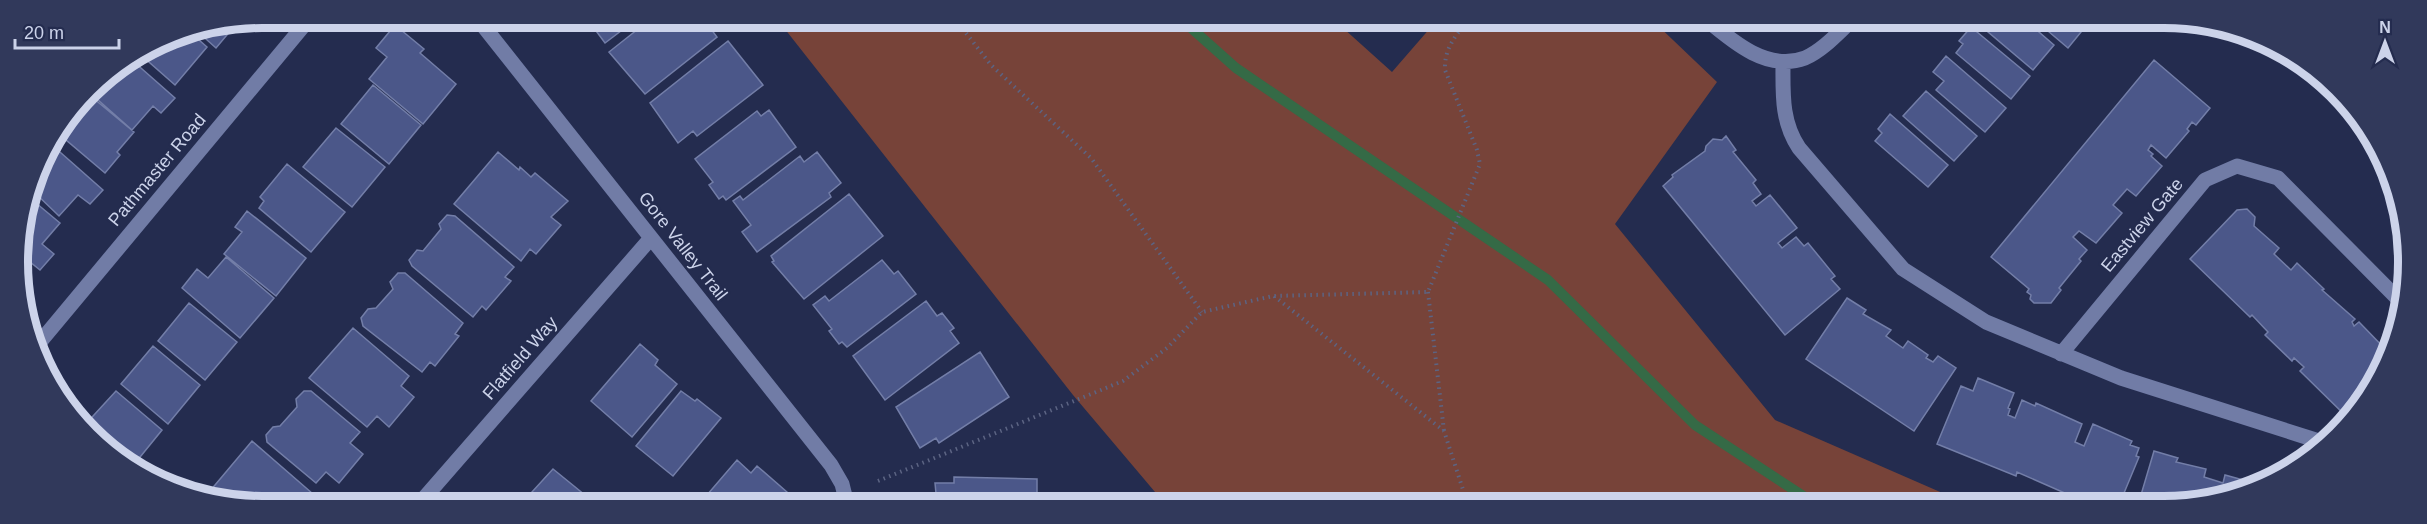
<svg xmlns="http://www.w3.org/2000/svg" width="2427" height="524" font-family="Helvetica,sans-serif">
	<style>
		.green { fill: #774339 }
		.lines { fill: none; stroke-linecap: round; stroke-linejoin: round }
		.stream { stroke: #356a46; stroke-width: 10 }
		.building { fill: #4b5789; stroke: #737ea8; stroke-width: 1.5 }
		.path { stroke: #5c6483; stroke-width: 4; stroke-dasharray: 1.5 4.5; stroke-linecap: butt }
		.minor { stroke: #717ca6; stroke-width: 15 }
		.labels { text-anchor: middle; stroke-width: 4.5; stroke-linejoin: round; paint-order: stroke }
		.street-label { font-size: 18px; fill: #ccd3ea; stroke: #242c4f }
		.rim { fill: none; stroke: #ccd3ea; stroke-width: 8 }
	</style>
	<rect width="100%" height="100%" fill="#242c4f"/>
	<path class="green" d="M777,19H1333L1392,72L1438,19H1651L1717,82L1615,224L1775,420L1970,505H1166L1073,395Z"/>
	<g class="lines">
		<path class="stream" d="M1181,19L1236,68L1548,280L1695,425L1817,505"/>
	</g>
	<path class="building" d="M582,18H638L605,43L588,20L585,22Z
		M652,18H708L705,21L717,37L645,94L609,52Z
		M2025,20L2054,45L2033,70L1981,26L1984,20Z
		M2035,20H2088L2090,21L2068,48Z
		M237,23L216,48L197,31Z
		M395,25L424,49L420,53L456,84L423,124L369,79L387,57L376,48Z
		M1971,27L2030,76L2011,99L1956,53L1963,44L1959,41Z
		M190,32L207,47L175,85L141,55L169,36Z
		M728,41L763,85L697,136L693,131L678,143L650,103Z
		M1946,56L2006,108L1985,132L1936,90L1944,81L1933,72Z
		M2154,60L2210,108L2196,125L2192,122L2187,129L2189,131L2166,158L2151,145L2148,150L2153,154L2151,156L2162,166L2136,196L2127,189L2113,205L2122,213L2096,243L2079,231L2073,237L2087,250L2079,259L2081,261L2059,288L2061,290L2051,303H2034L2030,299L2031,295L2027,292L2029,289L1991,257Z
		M133,61L175,98L161,113L153,106L132,130L88,91Z
		M373,85L421,125L389,164L341,124Z
		M1926,91L1977,136L1954,161L1903,116Z
		M87,93L134,132L117,152L120,155L105,173L59,134Z
		M769,110L796,147L726,200L723,196L719,199L709,185L713,182L695,159L757,111L761,116Z
		M1890,114L1948,165L1928,187L1875,141L1882,133L1878,129Z
		M336,128L385,167L352,207L303,167Z
		M1726,136L1736,150L1733,152L1756,180L1753,183L1761,194L1752,201L1756,206L1770,195L1797,228L1778,243L1782,248L1796,237L1804,246L1808,243L1835,276L1831,279L1840,289L1785,335L1663,186L1673,177L1672,175L1705,151L1706,146L1713,139L1722,140Z
		M52,145L103,190L90,204L78,195L59,216L32,190L37,168Z
		M498,152L519,170L520,167L531,177L535,173L568,201L551,217L561,225L536,254L530,249L521,261L454,204Z
		M817,152L841,183L829,193L831,197L757,252L742,232L751,225L733,201L740,196L743,200L800,156L804,162Z
		M287,164L345,212L311,252L259,208L264,201L260,197Z
		M849,194L883,236L804,299L772,262L774,261L771,256Z
		M30,198L60,223L42,244L54,254L40,270L19,253V246Z
		M2247,209L2255,217L2254,226L2279,248L2274,254L2291,270L2297,263L2324,289L2322,290L2355,319L2352,322L2354,326L2359,322L2389,353L2384,370L2348,418L2300,371L2304,367L2294,358L2292,361L2265,335L2268,332L2252,315L2250,317L2190,259L2237,210Z
		M247,211L306,258L276,296L224,254L242,232L235,227Z
		M447,215L455,216L514,267L505,277L511,281L486,310L482,306L473,317L412,266L409,260L417,250L423,251L441,229L439,224Z
		M226,257L274,298L240,338L182,288L197,269L208,278Z
		M882,260L894,274L898,271L916,294L847,347L842,342L839,344L829,331L832,329L813,305L825,296L829,301Z
		M398,273H405L463,323L455,334L459,336L435,366L430,362L422,372L363,326L361,318L368,309L376,308L393,289L390,282Z
		M1847,298L1866,310L1863,314L1891,330L1886,336L1903,348L1908,341L1928,355L1926,358L1933,362L1938,356L1956,368L1914,431L1806,359Z
		M926,301L937,316L942,313L954,328L950,331L959,343L885,400L853,356Z
		M189,303L237,342L205,380L158,341Z
		M353,328L409,376L401,386L414,397L389,427L377,416L367,427L309,378Z
		M640,344L658,360L655,365L677,384L632,437L591,401Z
		M153,346L200,385L168,424L121,384Z
		M980,352L1009,397L939,443L936,438L920,448L896,407Z
		M1978,378L2014,393L2008,408L2010,409L2008,415L2015,418L2022,400L2035,406L2036,403L2082,424L2075,442L2084,446L2093,424L2132,441L2130,445L2139,448L2136,456L2139,457L2119,505H2092L2017,472L2016,476L1937,444L1961,386L1973,391Z
		M116,391L162,430L132,467L83,427Z
		M304,391H311L360,432L350,443L363,454L339,483L326,472L316,483L267,442L266,435L273,427L280,426L297,407L296,399Z
		M681,391L695,401L697,399L721,418L673,476L636,446Z
		M252,441L320,500L317,504H230L220,501L210,491Z
		M2154,451L2178,458L2176,462L2206,469L2204,477L2223,483L2225,475L2261,485L2181,505H2138Z
		M737,460L751,473L757,466L787,492L781,499L786,504H703L701,502Z
		M553,469L596,504H521Z
		M954,477L1037,479V505L937,504L935,483H954Z"/>
	<g class="lines">
		<path class="path" d="M955,19L991,65L1091,158L1202,312
			M1428,292L1444,431
			M1274,296L1444,431L1468,505
			M878,481L1123,381L1167,348L1202,312L1273,296L1428,292L1480,164L1477,150L1445,70C1444,48 1456,36 1468,19"/>
		<path class="minor" d="M477,18L831,465L842,484L847,504
			M1707,20C1733,42 1768,72 1805,58C1823,50 1838,33 1852,20
			M1783,62C1783,93 1781,121 1799,148L1903,269L1986,322L2121,378L2325,443
			M35,348L310,18
			M2061,354L2205,180L2237,166L2278,178L2404,305
			M419,504L651,238"/>
	</g>
	<g class="labels">
		<g class="street-label">
			<text transform="translate(157 170) rotate(-50)" y="6">Pathmaster Road</text>
			<text transform="translate(2142 225) rotate(-50)" y="6">Eastview Gate</text>
			<text transform="translate(683 246) rotate(52)" y="6">Gore Valley Trail</text>
			<text transform="translate(520 358) rotate(-49)" y="6">Flatfield Way</text>
		</g>
	</g>
	<path d="M0 0H2427V524H0ZM262 28H2164A234 234 0 0 1 2398 262V262A234 234 0 0 1 2164 496H262A234 234 0 0 1 28 262V262A234 234 0 0 1 262 28Z" fill="#31395b" fill-rule="evenodd"/>
	<path class="rim" d="M262 28H2164A234 234 0 0 1 2398 262V262A234 234 0 0 1 2164 496H262A234 234 0 0 1 28 262V262A234 234 0 0 1 262 28Z"/>
	<g transform="translate(2385 42)" stroke="#242c4f" stroke-width="4.5" paint-order="stroke">
	<path d="M0-4.5L10 22L0 15L-10 22Z" fill="#ccd3ea"/>
	<text y="-9" font-size="16" font-weight="bold" text-anchor="middle" fill="#ccd3ea">N</text>
	</g>
	<path d="M15 39v9h104v-9" fill="none" stroke="#ccd3ea" stroke-width="3"/>
	<text x="24" y="39" font-size="18" fill="#ccd3ea" stroke="#242c4f" stroke-width="4.5" paint-order="stroke">20 m</text>
</svg>
